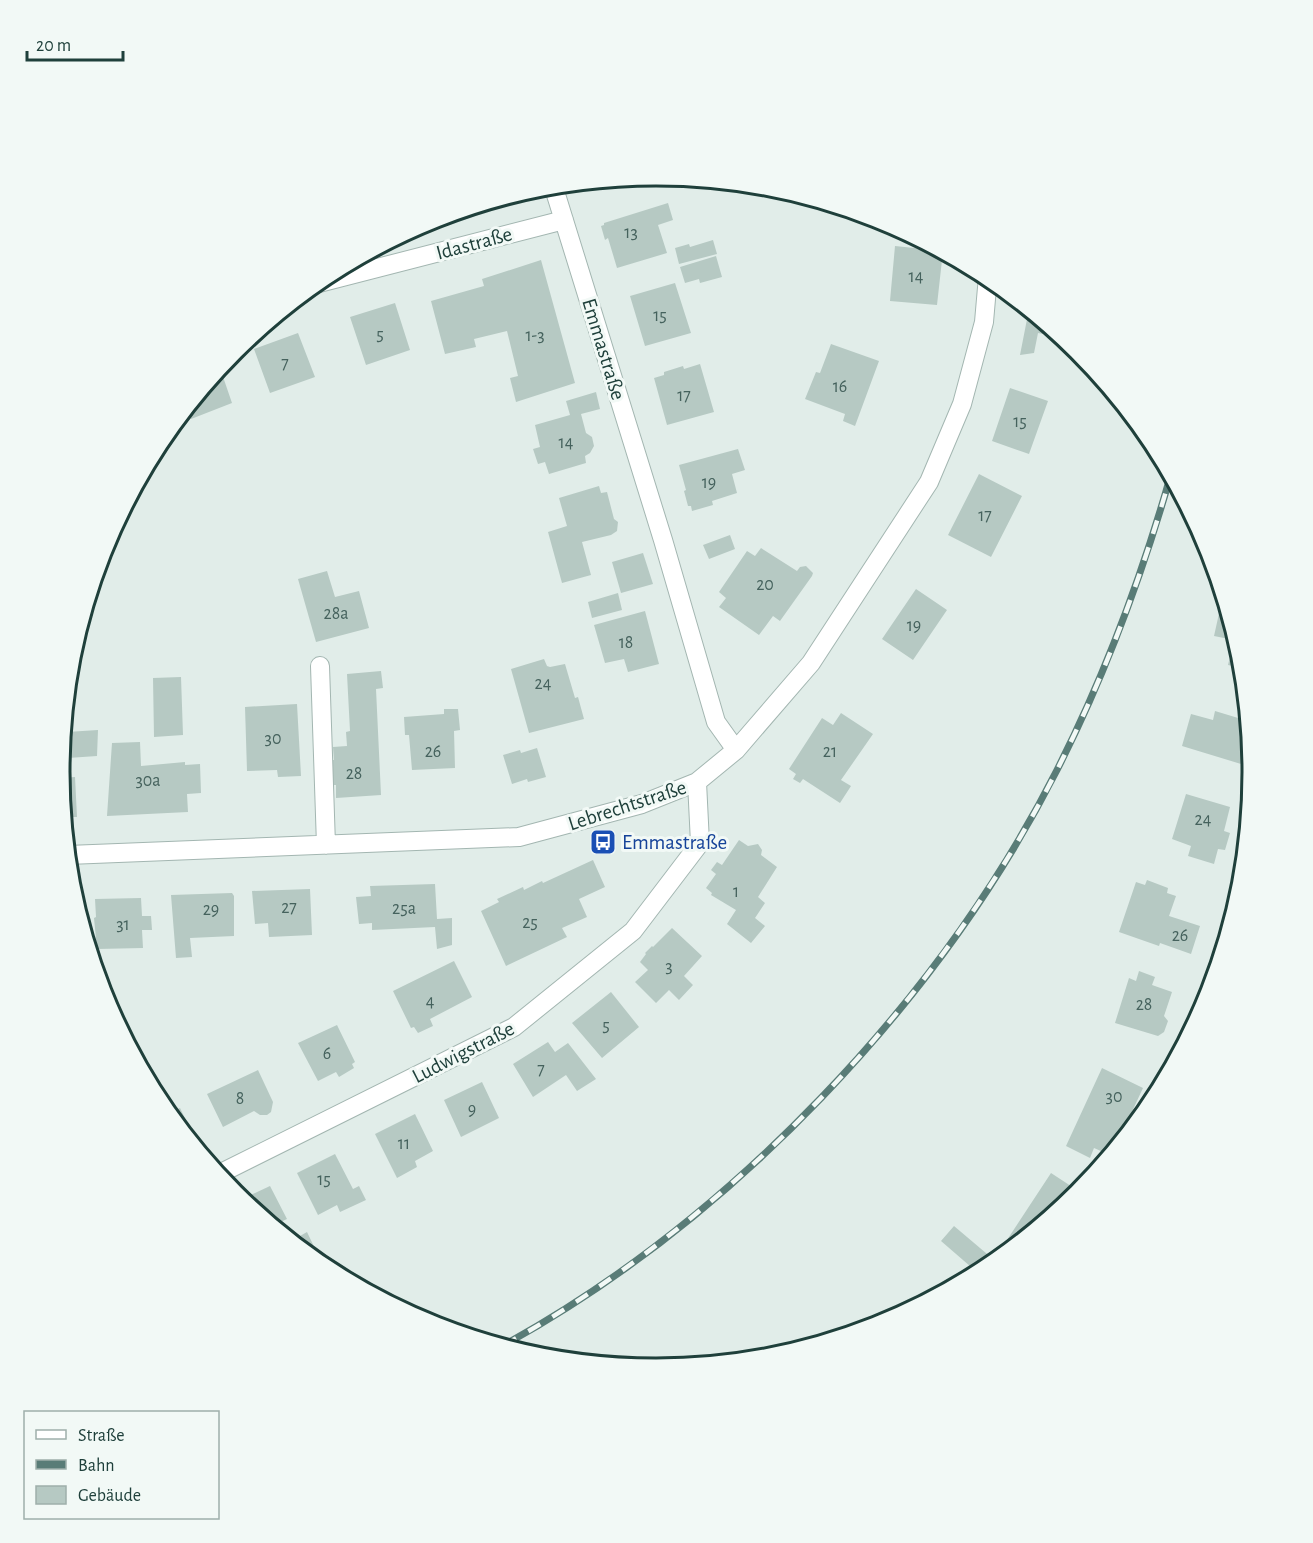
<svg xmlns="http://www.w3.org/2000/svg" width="1313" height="1543" font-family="'Alegreya Sans',sans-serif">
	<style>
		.building { fill: #b6c9c3 }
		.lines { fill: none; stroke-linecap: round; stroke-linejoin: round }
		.minor-casing { stroke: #a3b6b1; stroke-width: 20 }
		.minor { stroke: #fff; stroke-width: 18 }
		.rail-casing { stroke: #597c77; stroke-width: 7 }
		.rail { stroke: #f2f9f6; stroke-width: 4.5; stroke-dasharray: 14; stroke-linecap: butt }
		.labels { text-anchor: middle; stroke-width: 6; stroke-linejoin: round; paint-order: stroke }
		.number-label { font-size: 18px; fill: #45625d }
		.street-label { font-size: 21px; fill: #1f403b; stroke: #f2f9f6 }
		.transit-label { font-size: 21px; fill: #164399; stroke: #f2f9f6; text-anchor: start }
		.rim { fill: none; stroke: #1f403b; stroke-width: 3 }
	</style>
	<rect width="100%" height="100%" fill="#e1ede9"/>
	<path class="building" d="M668,203L673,220L658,225L667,253L617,268L608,238L605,240L601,226L604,225V223Z
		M713,240L717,254L679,264L675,248L689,244L690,247Z
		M895,246L943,251L937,305L890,301Z
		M716,256L722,277L700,283L699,279L685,283L680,267Z
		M541,260L575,383L516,402L510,378L518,376L507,331L474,339L476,347L445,354L431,301L484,286L482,279Z
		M675,283L691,333L645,346L630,296Z
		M395,303L410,350L366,365L350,317Z
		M1029,309L1064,338L1038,333L1034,353L1020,355Z
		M298,333L315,377L270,393L254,349Z
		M831,344L879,361L855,426L843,421L845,414L805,399L816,372L820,373Z
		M700,364L714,412L667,425L654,378L664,375V372L683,366L684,369Z
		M220,368L232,403L191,419L187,407Z
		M1010,388L1048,401L1029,454L992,441Z
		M596,392L600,409L581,414L586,433L592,437L594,446L590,453L585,456L586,463L549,474L545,462L538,464L533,449L540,447L535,425L570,415L566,401Z
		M738,449L745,470L732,474L737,493L712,501L713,505L692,511L691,506H688L684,491L686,490L679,465Z
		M979,474L1022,496L991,557L948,535Z
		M599,486L601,493L607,492L614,519L618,522L617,531L611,535L582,542L591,575L562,583L548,532L567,526L559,498Z
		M730,535L735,549L709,559L703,545Z
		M761,548L797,571L800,567L806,566L813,573L812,576L780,621L773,616L759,635L719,607L726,598L719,592L747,551L755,556Z
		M643,553L653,584L621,593L612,562Z
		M327,571L335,597L359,591L369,628L316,642L298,579Z
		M916,589L947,610L913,660L882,639Z
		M618,593L622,610L592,618L588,602Z
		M1220,609L1228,611L1242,655L1243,668L1228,665L1234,640L1214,636Z
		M645,611L659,664L628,672L624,659L605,663L594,625Z
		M544,659L547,666L550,667L565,664L575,698L578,697L584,719L529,733L511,669Z
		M381,671L383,688L376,689L381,795L336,798V785H329L327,760H334L333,747L347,746L346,732L350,731L347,674Z
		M181,677L183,735L154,737L153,678Z
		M297,704L301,776L278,777L277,770L247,771L245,707Z
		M444,709H458L460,730L454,731L455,768L412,770L409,735H405L404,717L444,714Z
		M1215,711L1248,721L1250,743L1248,742L1241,764L1182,746L1191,714L1213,720Z
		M841,713L873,734L841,780L851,786L840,803L803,779L800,783L793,779L796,774L789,769L822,718L833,725Z
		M98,730L97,756L68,758L67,732Z
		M140,742L141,766L185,762V765L200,764L201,793L187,794L188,812L107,816L112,743Z
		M537,748L546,777L528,782L527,779L512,784L503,755L520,750L521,753Z
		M75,777L77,817H65L61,778Z
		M1186,794L1230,807L1224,831L1230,833L1225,850L1218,849L1214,864L1188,856L1191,846L1172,839Z
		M739,840L748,846L758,844L762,850L761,855L777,867L758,897L765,903L755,918L765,926L751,943L727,924L736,910L711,895L712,893L706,888L716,874L711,870L717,862L722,865Z
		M593,860L605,887L579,899L587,917L562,928L567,937L506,966L481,911L499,902L497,899L523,887L524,890L542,881L543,883Z
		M1147,880L1168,888L1167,893L1176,896L1169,916L1200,926L1191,954L1160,943L1159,946L1119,932L1136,882L1145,885Z
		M435,884L437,919L452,918V945L437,949L435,927L372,930V923L359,924L356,897L371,896L370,886Z
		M310,889L312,935L269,937L268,923L255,924L252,891Z
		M232,893L234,896V936L190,938L192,957L176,958L171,895Z
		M141,898L142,916H151L152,930H142L143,948L97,949L94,918L96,917L95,899Z
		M672,928L702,956L684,976L693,985L679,1000L669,990L656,1003L635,982L648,970L640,962L646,954L645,953L652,946L653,947Z
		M454,961L472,997L430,1019L433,1026L418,1033L414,1027L411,1028L393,991Z
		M1139,971L1155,977L1152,985L1172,992L1164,1016L1168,1021L1164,1032L1158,1036L1115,1023L1129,978L1136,981Z
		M611,992L639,1027L602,1058L572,1023Z
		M337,1025L355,1062L352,1064L354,1068L339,1077L336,1072L318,1081L298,1043Z
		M548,1042L555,1052L568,1043L596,1079L577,1091L566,1075L533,1097L513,1064Z
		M1102,1068L1143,1088L1114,1150L1110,1155L1094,1148L1090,1158L1066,1146Z
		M258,1070L273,1102L271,1112L267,1115H260L254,1111L223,1127L207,1094Z
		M482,1082L499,1118L461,1137L444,1100Z
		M180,1108L196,1141L193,1142L169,1113Z
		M415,1114L433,1151L415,1161L417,1167L397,1178L375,1134Z
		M335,1154L353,1189L359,1186L366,1200L340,1212L337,1205L318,1215L297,1173Z
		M1051,1173L1080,1192L1009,1250L1003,1246Z
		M270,1186L287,1219L274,1225L242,1199Z
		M954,1226L993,1259L996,1261L978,1273L941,1241Z
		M307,1232L319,1257L315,1259L293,1240Z"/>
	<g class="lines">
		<g class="minor-casing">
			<path id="minor" d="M553,185L663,540L716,722L736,750
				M315,284L564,220
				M320,666L326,845
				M68,855L519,837L642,804L697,782L736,750L811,663L929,482L962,404L984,322L988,276
				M219,1174L514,1027L633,931L700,843L697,782"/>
		</g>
		<use href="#minor" class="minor"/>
		<g class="rail-casing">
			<path id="rail" d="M504,1345C731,1220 940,1001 1057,770C1105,675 1142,576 1171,474"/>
		</g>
		<use href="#rail" class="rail"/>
	</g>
	<defs>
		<g id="bus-square" transform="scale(1.35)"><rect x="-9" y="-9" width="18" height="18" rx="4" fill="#1a4fb4" stroke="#f2f9f6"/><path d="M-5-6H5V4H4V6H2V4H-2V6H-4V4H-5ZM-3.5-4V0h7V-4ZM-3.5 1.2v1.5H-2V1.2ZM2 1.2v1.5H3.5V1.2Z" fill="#fff"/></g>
	</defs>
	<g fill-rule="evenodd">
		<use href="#bus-square" x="603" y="842"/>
	</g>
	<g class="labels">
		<g class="number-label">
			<text x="631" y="238">13</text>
			<text x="916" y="282">14</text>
			<text x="660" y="321">15</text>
			<text x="380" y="340">5</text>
			<text x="535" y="341">1-3</text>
			<text x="285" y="369">7</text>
			<text x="840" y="392">16</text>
			<text x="684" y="401">17</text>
			<text x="1020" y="427">15</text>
			<text x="566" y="448">14</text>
			<text x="709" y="488">19</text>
			<text x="985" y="521">17</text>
			<text x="765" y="590">20</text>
			<text x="336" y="619">28a</text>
			<text x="914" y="631">19</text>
			<text x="626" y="648">18</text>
			<text x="543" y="689">24</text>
			<text x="273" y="744">30</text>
			<text x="433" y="757">26</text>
			<text x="830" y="757">21</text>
			<text x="354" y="779">28</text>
			<text x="148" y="786">30a</text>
			<text x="1203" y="825">24</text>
			<text x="736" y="897">1</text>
			<text x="289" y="913">27</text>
			<text x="404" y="914">25a</text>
			<text x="211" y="915">29</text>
			<text x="530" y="928">25</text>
			<text x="123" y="930">31</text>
			<text x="1180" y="941">26</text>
			<text x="669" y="972">3</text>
			<text x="430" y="1007">4</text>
			<text x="1144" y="1010">28</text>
			<text x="606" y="1031">5</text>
			<text x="327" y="1059">6</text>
			<text x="541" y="1075">7</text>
			<text x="1114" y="1102">30</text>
			<text x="240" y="1104">8</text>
			<text x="472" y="1115">9</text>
			<text x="404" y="1149">11</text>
			<text x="324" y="1185">15</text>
		</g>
		<g class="street-label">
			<text transform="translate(474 243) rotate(-15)" y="7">Idastraße</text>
			<text transform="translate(604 349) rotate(73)" y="7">Emmastraße</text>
			<text transform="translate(627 805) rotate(-18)" y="7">Lebrechtstraße</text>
			<text transform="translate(463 1052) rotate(-27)" y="7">Ludwigstraße</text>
		</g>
		<g class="transit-label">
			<text x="622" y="849">Emmastraße</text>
		</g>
	</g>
	<path d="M0 0H1313V1543H0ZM70 772a586 586 0 1 1 1172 0a586 586 0 1 1-1172 0Z" fill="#f2f9f6" fill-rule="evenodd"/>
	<path class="rim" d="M70 772a586 586 0 1 1 1172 0a586 586 0 1 1-1172 0Z"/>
	<rect x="24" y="1411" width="195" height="108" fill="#f2f9f6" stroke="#9eafab" stroke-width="1.5"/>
	<rect x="36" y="1430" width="30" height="9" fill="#ffffff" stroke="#9eafab" stroke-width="1.5"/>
	<text x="78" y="1441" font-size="18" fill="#1f403b">Straße</text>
	<rect x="36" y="1460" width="30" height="9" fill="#597c77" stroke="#9eafab" stroke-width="1.5"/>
	<text x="78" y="1471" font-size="18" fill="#1f403b">Bahn</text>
	<rect x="36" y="1486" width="30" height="18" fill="#b6c9c3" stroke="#9eafab" stroke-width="1.5"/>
	<text x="78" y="1501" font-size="18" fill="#1f403b">Gebäude</text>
	<path d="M27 51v9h96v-9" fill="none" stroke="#1f403b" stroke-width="3"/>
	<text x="36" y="51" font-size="18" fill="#1f403b" stroke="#f2f9f6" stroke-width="4.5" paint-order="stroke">20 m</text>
</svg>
